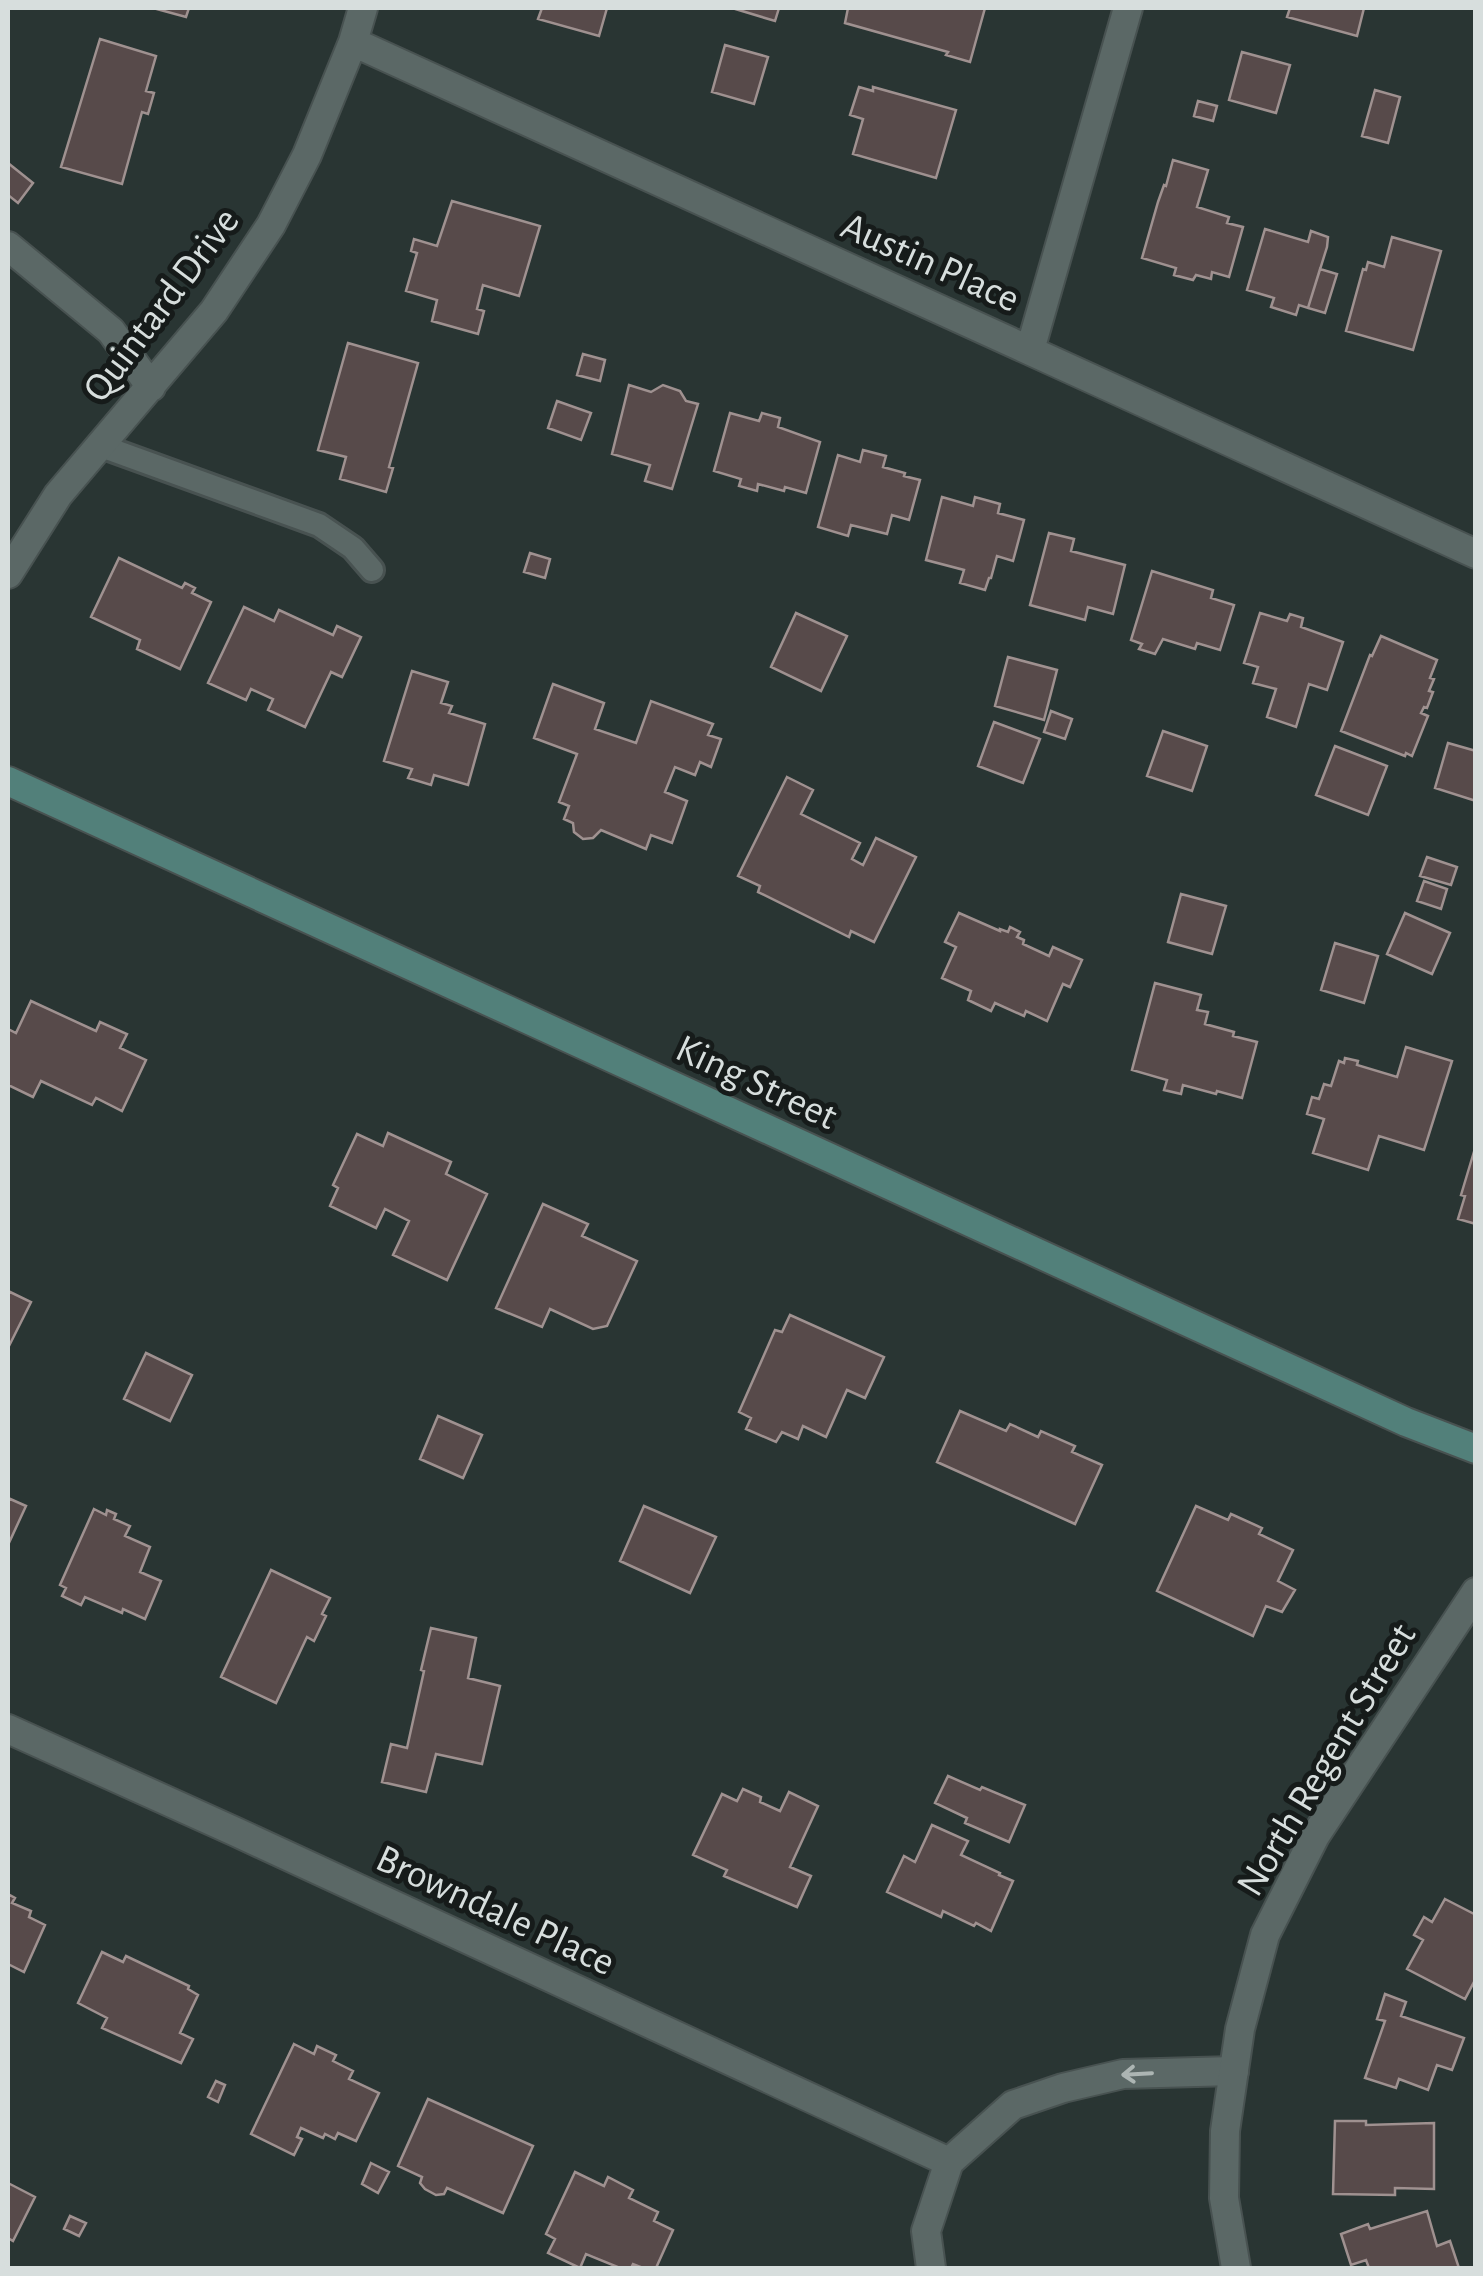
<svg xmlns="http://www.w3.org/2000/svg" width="1483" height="2276" font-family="'Alegreya Sans',sans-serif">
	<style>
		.building { fill: #574a4a; stroke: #9f9190; stroke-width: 2.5 }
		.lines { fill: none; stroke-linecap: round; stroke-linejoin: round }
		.service-casing { stroke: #485251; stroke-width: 28 }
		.minor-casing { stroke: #485251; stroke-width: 32 }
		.tertiary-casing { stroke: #485251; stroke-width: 32 }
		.secondary-casing { stroke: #485251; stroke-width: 32 }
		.service { stroke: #5b6866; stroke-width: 22 }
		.minor { stroke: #5b6866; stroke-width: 28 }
		.tertiary { stroke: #5b6866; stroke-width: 28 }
		.secondary { stroke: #52807a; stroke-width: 28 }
		.oneway { stroke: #acb5b3 }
		.labels { text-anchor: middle; stroke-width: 10; stroke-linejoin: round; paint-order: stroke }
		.street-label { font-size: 40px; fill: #d7dedd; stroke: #161b1a }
	</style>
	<rect width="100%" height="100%" fill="#293533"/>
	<path class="building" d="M153,8H189L186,17Z
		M542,8H607L599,36L538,19Z
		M732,8H779L775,21Z
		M848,8H985L970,62L946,55L948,52L845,23Z
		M1290,8H1364L1357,36L1287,17Z
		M100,39L156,56L146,91L154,93L148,114L142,112L122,184L61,167Z
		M725,45L768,57L754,104L712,92Z
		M1242,52L1290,65L1276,113L1229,100Z
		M859,87L873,91V87L956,110L936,178L853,154L863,119L850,115Z
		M1375,90L1400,97L1388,143L1362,136Z
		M1198,101L1217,106L1213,121L1194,116Z
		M1173,160L1208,170L1197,207L1229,217L1227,223L1243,227L1229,277L1212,272L1211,279L1196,275L1193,280L1174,275L1176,268L1142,258L1158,202L1164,185L1166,186Z
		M8,163L33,183L18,203L8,195Z
		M452,201L540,226L519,296L483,285L477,309L484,311L478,334L432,321L437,300L406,291L417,253L411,251L414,239L437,246Z
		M1265,229L1308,242L1311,231L1328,237L1327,247L1308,308L1299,305L1296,315L1271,307L1274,298L1247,290Z
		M1392,237L1441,251L1413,350L1346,331L1363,269L1366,270L1368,262L1384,267Z
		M1320,269L1337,274L1325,313L1308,308Z
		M348,343L418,363L389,467L393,468L386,492L340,479L346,457L318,450Z
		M583,354L605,360L600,381L577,375Z
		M629,385L651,392L663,385L680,391L686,401L698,404L672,489L645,481L650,465L612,454Z
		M557,401L591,413L581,440L548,428Z
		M730,413L759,421L762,413L780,418L778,427L820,442L806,493L785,487L784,491L758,484L757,491L739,486L741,479L714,471Z
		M863,450L886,456L883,467L905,473L904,476L920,480L909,520L892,515L887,534L851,525L848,536L818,527L838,455L860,462Z
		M942,497L973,506L975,497L1000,504L998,513L1024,520L1013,561L997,556L991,578H989L985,590L960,583L964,570L926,560Z
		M1049,533L1074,539L1071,551L1125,565L1113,614L1088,607L1085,620L1030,605Z
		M530,553L550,559L545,578L524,572Z
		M119,558L182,588L185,583L195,588L192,593L211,602L180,669L137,649L140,640L91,617Z
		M1152,571L1213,590L1211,598L1234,605L1220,650L1197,643L1195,649L1163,639L1155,654L1139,649L1142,644L1131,640Z
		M244,607L274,621L279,610L333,635L337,626L361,637L342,677L331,672L305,727L268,710L273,699L251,689L246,700L208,683Z
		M796,613L847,636L821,691L771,667Z
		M1260,613L1287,621L1290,614L1303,618L1301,627L1343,642L1327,690L1309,684L1296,727L1267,717L1276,689L1253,683L1258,667L1244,663Z
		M1381,636L1437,660L1430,678L1434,679L1429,691L1433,692L1427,708L1424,707L1421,713L1428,716L1412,756L1406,753L1405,756L1341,731L1370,655L1372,656Z
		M1008,657L1057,670L1044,720L995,706Z
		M412,671L448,682L441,703L452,706L449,713L485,724L468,785L434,775L431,785L408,778L412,769L384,761Z
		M553,684L604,703L595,729L636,743L651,701L713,724L708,735L721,739L711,767L700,762L695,775L675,767L665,792L687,801L672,843L651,835L646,849L601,830L593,838L583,839L574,832L573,823L564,819L569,806L559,802L577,754L534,738Z
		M1051,711L1072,719L1065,739L1044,732Z
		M994,722L1040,739L1023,783L978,766Z
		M1163,731L1207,746L1192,791L1147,776Z
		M1448,743L1476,751V801L1435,788Z
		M1335,746L1387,766L1368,815L1316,795Z
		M787,777L813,790L801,814L860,843L852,859L863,865L876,838L916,857L874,942L851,931L849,937L758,892L760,886L738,876Z
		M1427,857L1457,867L1451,885L1420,876Z
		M1424,881L1447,889L1441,909L1417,901Z
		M1181,894L1226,906L1212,954L1168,942Z
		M959,913L1000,931V929L1008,932L1010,927L1020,932L1017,937L1024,940L1023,944L1049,956L1053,947L1082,960L1070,987L1063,984L1047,1021L1026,1011L1024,1016L995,1003L991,1011L968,1000L971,991L942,978L956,947L945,942Z
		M1405,913L1450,933L1432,974L1387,954Z
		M1335,943L1378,956L1364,1003L1321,990Z
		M1155,983L1201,995L1197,1010L1208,1012L1205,1024L1234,1032L1233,1036L1257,1042L1242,1098L1217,1091L1216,1094L1183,1085L1181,1094L1164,1090L1167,1080L1132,1070Z
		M31,1001L96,1031L100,1022L127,1034L120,1048L146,1060L122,1111L96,1098L92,1105L41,1081L33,1097L8,1085V1029L16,1033Z
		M1406,1047L1452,1061L1424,1150L1379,1136L1368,1170L1313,1153L1324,1119L1307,1114L1312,1097L1319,1099L1324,1084L1331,1086L1339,1061L1344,1063L1345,1058L1358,1061L1357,1065L1397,1077Z
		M388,1133L451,1162L446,1174L487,1194L447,1280L393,1255L409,1221L385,1209L376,1228L330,1206L338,1188L333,1185L357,1134L383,1146Z
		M1476,1145V1224L1458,1219L1465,1196L1461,1195Z
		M543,1204L588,1224L582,1236L637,1261L607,1326L593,1329L550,1309L542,1327L496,1308Z
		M8,1291L31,1302L8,1348Z
		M790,1315L884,1357L865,1398L847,1390L826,1437L803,1426L798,1439L782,1432L776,1442L746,1429L751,1418L739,1412L775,1330L782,1332Z
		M146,1353L192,1375L170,1421L124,1399Z
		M960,1411L1006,1431L1010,1424L1038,1437L1041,1431L1075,1446L1072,1452L1102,1465L1075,1524L937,1462Z
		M438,1416L482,1435L463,1478L420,1459Z
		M8,1498L26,1506L8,1545Z
		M644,1506L716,1537L690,1593L620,1561Z
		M1196,1506L1228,1520L1231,1514L1262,1528L1259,1534L1293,1550L1278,1581L1295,1590L1282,1612L1266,1606L1253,1636L1157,1591Z
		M94,1509L106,1515L107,1510L116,1514L114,1519L130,1526L125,1536L150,1547L140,1572L161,1581L145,1619L123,1609L122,1613L85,1597L81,1605L62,1596L66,1588L60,1585Z
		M271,1570L330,1598L322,1614L326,1616L314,1641L307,1637L276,1703L221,1677Z
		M431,1628L476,1638L468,1678L500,1686L482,1764L436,1754L426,1792L382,1782L391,1744L407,1748L424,1671L421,1670Z
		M948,1776L980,1790L982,1787L1025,1805L1009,1842L965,1823L967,1818L935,1803Z
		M743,1789L761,1797L760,1802L780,1811L789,1792L818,1806L790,1867L811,1876L797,1907L724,1876L727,1870L693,1855L722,1794L737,1801Z
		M932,1825L968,1841L961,1855L1000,1873L999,1875L1013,1881L991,1931L976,1923L974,1926L943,1911L941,1917L887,1892L904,1856L915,1862Z
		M8,1894L15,1898L12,1903L31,1911L29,1917L45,1925L24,1972L8,1964Z
		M1445,1899L1476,1915V1983L1474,1982L1465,1999L1407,1969L1423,1940L1414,1935L1424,1917L1432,1922Z
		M102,1952L123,1962L126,1956L189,1986L188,1989L198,1995L180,2033L193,2039L181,2063L102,2028L107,2018L78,2003Z
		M1385,1994L1406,2002L1401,2016L1464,2038L1452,2070L1437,2065L1428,2090L1399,2079L1396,2088L1365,2078L1385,2021L1377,2019Z
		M294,2044L314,2054L317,2046L336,2055L333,2061L353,2071L349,2079L379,2093L356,2141L338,2133L335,2139L325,2134L323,2138L301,2128L297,2137L302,2139L294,2155L251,2134Z
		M216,2081L225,2085L218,2102L208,2097Z
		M428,2099L533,2146L503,2213L447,2188L444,2194L436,2195L425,2189L420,2183L422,2177L398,2166Z
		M1335,2121H1366V2125L1434,2123V2189L1395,2188V2195L1333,2194Z
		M371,2163L389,2172L378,2193L362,2184Z
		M575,2172L604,2186L608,2177L633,2190L629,2198L658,2212L654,2221L673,2230L656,2268H643L633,2264L631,2268H620L586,2254L580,2268L548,2253L555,2239L546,2234Z
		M8,2183L35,2197L13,2241L8,2238Z
		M1427,2211L1437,2246L1450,2241L1459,2268H1369L1366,2260L1351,2265L1341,2234L1368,2224L1370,2229Z
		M70,2216L86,2223L79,2236L64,2229Z"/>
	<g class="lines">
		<g class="service-casing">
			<path id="service" d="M101,446L319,525L353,548L372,570"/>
		</g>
		<g class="minor-casing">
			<path id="minor" d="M353,42L1476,554
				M8,246L111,331L151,387
				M1030,350L1128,8
				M8,574L58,495L214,311L271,225L307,155L353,42L363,8
				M8,1729L236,1832L949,2162
				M931,2268L926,2231L949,2162L1013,2105L1063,2088L1123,2074L1234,2071"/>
		</g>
		<g class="tertiary-casing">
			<path id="tertiary" d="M1236,2268L1224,2198L1225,2131L1240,2029L1265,1935L1315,1836L1476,1592"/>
		</g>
		<g class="secondary-casing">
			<path id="secondary" d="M8,781L1406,1422L1476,1449"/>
		</g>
		<use href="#service" class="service"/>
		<use href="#minor" class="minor"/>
		<use href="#tertiary" class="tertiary"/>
		<use href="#secondary" class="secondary"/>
	</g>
	<defs><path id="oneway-shaft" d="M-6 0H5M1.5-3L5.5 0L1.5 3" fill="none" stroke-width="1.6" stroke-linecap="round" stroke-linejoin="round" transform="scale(2.5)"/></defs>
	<use class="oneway" href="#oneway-shaft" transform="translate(1137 2074) rotate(177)"/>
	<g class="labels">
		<g class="street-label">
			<text transform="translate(931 261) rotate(24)" y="14">Austin Place</text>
			<text transform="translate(160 304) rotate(-53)" y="14">Quintard Drive</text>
			<text transform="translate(757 1081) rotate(25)" y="14">King Street</text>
			<text transform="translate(1325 1759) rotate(-59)" y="14">North Regent Street</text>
			<text transform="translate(496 1909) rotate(25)" y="14">Browndale Place</text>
		</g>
	</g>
	<rect width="1483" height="2276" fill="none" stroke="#d7dedd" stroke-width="20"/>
</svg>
